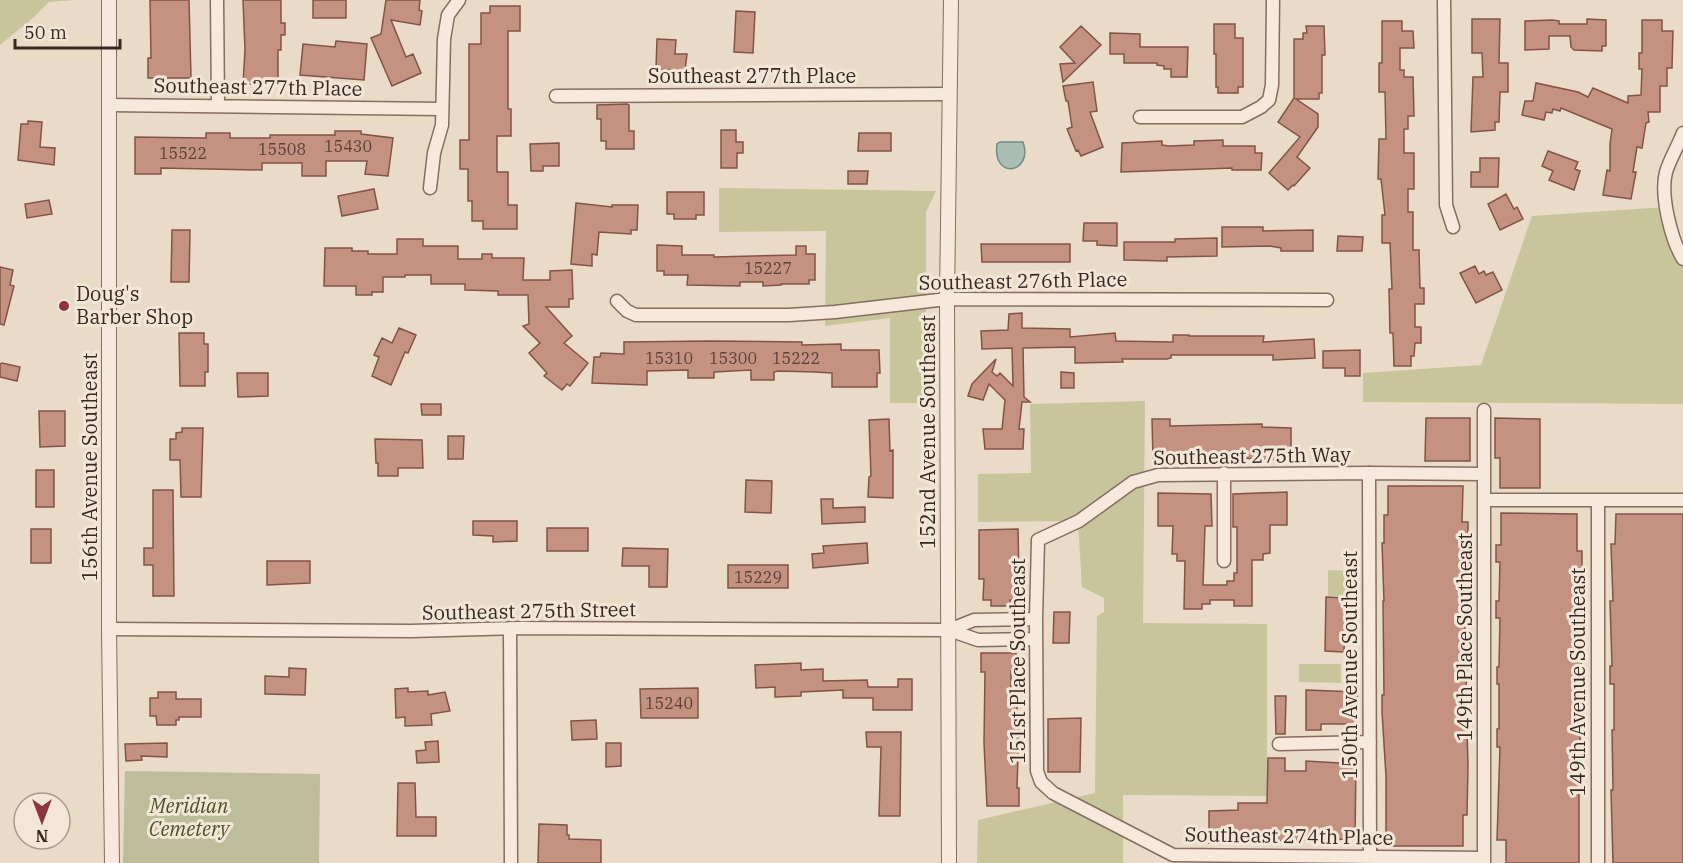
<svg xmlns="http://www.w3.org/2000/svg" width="1683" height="863" font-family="'IBM Plex Serif',serif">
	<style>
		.green { fill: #c8c59d }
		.cemetery { fill: #bdbc9b }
		.water { fill: #a9bfb5; stroke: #708d81; stroke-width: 1.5 }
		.building { fill: #c59282; stroke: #815447; stroke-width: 1.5 }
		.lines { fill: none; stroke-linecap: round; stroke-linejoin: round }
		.minor-casing { stroke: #856d5f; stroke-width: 15 }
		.tertiary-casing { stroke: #856d5f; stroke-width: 16 }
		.minor { stroke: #f6e9db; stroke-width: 12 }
		.tertiary { stroke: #f6e9db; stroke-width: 14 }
		.poi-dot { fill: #8e3544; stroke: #f2e6d7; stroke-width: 2 }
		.labels { text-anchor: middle; stroke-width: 6; stroke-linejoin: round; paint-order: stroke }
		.number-label { font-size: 16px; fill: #5a4239 }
		.street-label { font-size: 20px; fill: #372821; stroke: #f2e6d7 }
		.poi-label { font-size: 20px; fill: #372821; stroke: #f2e6d7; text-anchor: start }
		.park-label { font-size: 20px; font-style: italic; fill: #4e512a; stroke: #f2e6d7 }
	</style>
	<rect width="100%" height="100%" fill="#eadac8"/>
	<path class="green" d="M0,0H75L49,2L33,18L0,45Z
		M719,188L936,191L926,212V403H890V318L825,326L826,231L719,232Z
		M1666,207L1683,259V404L1363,402V373L1481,365L1532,216Z
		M1145,401L1143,623L1267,624V796L1123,795V863H977L978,820L1095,793L1097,616L1104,612V598L1082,587L1078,521L978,522V474L1031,473L1030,404Z
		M1328,570L1349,571L1348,596H1328Z
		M1299,664H1341V683L1299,682Z"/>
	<path class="cemetery" d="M125,771L320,774L319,863H123Z"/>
	<path class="water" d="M1000,142H1023C1034,173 992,181 997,144Z"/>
	<path class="building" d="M150,0H189L191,78H148V58H151Z
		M243,0H281V23H285V35H281V50H278V85L243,84L245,50Z
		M313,0H346V18H313Z
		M386,0H420L419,10L422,11L420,25L391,20L406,57L413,54L421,73L392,86L371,38L381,34Z
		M490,6H520V31H508V109H511V136H497V172H508V205H517V229H483V221H472V201H468V169H460V140H469V44H481V13H490Z
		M736,11L755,12L753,53L734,52Z
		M1472,19H1500L1499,63H1508V92H1500L1499,122H1495V130L1471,132L1473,77H1483L1482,53H1472Z
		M1587,19L1606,20V46H1602V51L1574,50L1571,47L1570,36H1549V49L1525,50V21L1552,20L1559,21V24H1587Z
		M1642,20H1662V31H1673L1672,68H1667V86H1660V112H1648L1649,122L1646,123L1642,148L1637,147L1633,172H1636L1631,199L1603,195L1607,170L1610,171V144L1612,129L1561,108L1560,111L1553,109L1552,113L1546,112L1544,120L1522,115L1525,101H1533L1536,83L1578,92L1588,97L1593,88L1628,103V96L1641,95L1642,69H1639V53H1642Z
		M1382,21H1402V31H1413L1414,48H1400V70H1404V77H1413L1414,116H1408V129H1404V153H1414V189H1408V212H1413V250H1419L1420,288H1424V304H1415V327H1421V343H1415L1414,356H1411V366H1394L1393,333H1390L1389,289H1392L1390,243H1382V215H1385L1381,179H1378L1379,139H1386L1385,92H1379V63H1382Z
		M1214,24H1235V38H1243V87H1238V93H1218V87H1216V54H1214Z
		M1081,26L1101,45L1063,82L1060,64L1075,63L1060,47Z
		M1306,26H1324L1325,55H1322V93H1319V99H1296L1318,114V127L1297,157L1310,168L1294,186L1293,185L1288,190L1269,173L1300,137L1278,122L1294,98V39H1303V33H1307Z
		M1110,33L1140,34V47H1188L1187,77H1171V69H1164V66L1157,65V63H1124V54H1110Z
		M657,39L676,40L675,54H687L685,71L656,69Z
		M336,41L367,44L364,80L300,75L303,44L335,47Z
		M1093,82L1097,111L1090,112L1103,147L1081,156L1078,150L1076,151L1067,129L1072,127L1068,101H1066L1063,86Z
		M627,104L629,105V131H634V149H606V141H601V119H597V105Z
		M28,121L42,122L40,147L55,148L54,165L18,160L21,124H28Z
		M721,130H736V142H743V153H737V168H721Z
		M335,131H361V134L393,138L388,176L365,174L367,161H326V176H302V163H262V170L161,168V174H135V137L206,138V133H230V138H270V135H335Z
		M859,133H891V151H858Z
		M1223,140V146H1255V153H1262L1261,170H1232V168L1121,172L1122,143L1162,141V145L1169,146L1194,145V141Z
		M559,143V166H543V171H531L530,144Z
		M1548,151L1578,162L1575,169L1580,171L1574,190L1549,180L1553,171L1542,166Z
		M1480,158H1499L1498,187H1471V172H1480Z
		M848,171H868L867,184H848Z
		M374,189L378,209L342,216L338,196Z
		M667,192H704V215H696V219H674V214H667Z
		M1506,194L1514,209L1517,207L1523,219L1500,230L1488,204Z
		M49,200L52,214L27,218L25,204Z
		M576,203L612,207V205H638L637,230H631V234L599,232L597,255L592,254V266L571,264Z
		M1084,223H1117V246L1097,245V241H1083Z
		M1222,227H1263V231L1313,230V251H1281V248L1270,246L1222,247Z
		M172,230H190L189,282H171Z
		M1338,236L1363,237L1362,251H1337Z
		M1217,238V256L1167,257V261L1124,260V242H1175V239Z
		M397,239H423V246H458V259H482V254H492V258H524L523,280H550V271L572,270L573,299H569V307H546L572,336L564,343L588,363L570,386L567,384L562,390L544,376L547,373L529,353L540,343L523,326L529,324L528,295H498V291L465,290V284H431V275H405V277H383V292H372V295H356V286H324L325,248H352V251H368V254H397Z
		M981,244H1070V262H982Z
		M657,245L682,246V255H714V257L796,255V246H806V254H815V280H809V284H781V285L763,286V282H740V286L687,285L688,275H664V271H657Z
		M1475,266L1479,274L1484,271L1486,275L1493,272L1502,290L1476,303L1460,273Z
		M0,267L13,270L10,285L14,286L4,325L0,324Z
		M1022,313V328L1070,329V337L1115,333L1116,341L1173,342V335H1189V336H1264L1263,342L1314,339L1315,358L1273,360V355H1171V358L1167,359H1122L1123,362L1075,363V347L1023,348L1024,397L1030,402H1022L1019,429H1024L1023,449H985L983,429H1002L1005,400L989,384L983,400L968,396L972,384L996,359L992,372L997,376L1000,373L1013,386L1012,348L982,349L981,331L1008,330L1009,314Z
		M399,328L416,335L408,353L405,352L391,385L372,376L379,357L374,355L382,338L392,343Z
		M179,333H204V344H208V372H205V386H180Z
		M709,341L802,342V345L841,344V350H879L880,373H877V387H832V373L815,372L778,371L774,372V380H751V370L714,372V378H688V370L647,371V385L592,383L594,357H600L601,353L624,354V342Z
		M1360,350V376H1345V368H1323V351Z
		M2,363L20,367L17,381L0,377V364Z
		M1061,372L1074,373V388H1061Z
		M237,373H268V396L238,397Z
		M421,404H441V415H422Z
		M39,411H65V446L40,447Z
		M1426,418H1470V461H1425Z
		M1495,418L1540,419V488H1500V458H1495Z
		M889,419L890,451L893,450V498L868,497L869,477L871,476L869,420Z
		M1152,419H1170V426L1262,424V427L1291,428V453L1285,454V460L1238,458V457L1153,460Z
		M182,428H203L201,497H181L180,460H170V439H176V433L182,432Z
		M448,436H464L463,459H448Z
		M375,439L422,440L423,468H398V476H378V463H376Z
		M36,470H54V507H36Z
		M746,480L772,481L771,513L745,512Z
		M1388,486H1463L1462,522H1468V539H1465V580H1468V597H1465V636H1468L1466,689L1468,766L1467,815H1463V846H1386V776L1382,712V695H1384L1383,601H1384L1382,543H1384V515H1388Z
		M153,490H173L174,596H153V565H144V548H153Z
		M1287,492V525H1270V553L1263,554V560H1252V606H1234V600H1210V604H1202V609H1184L1185,561H1177V554H1172L1173,526H1158V493L1211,494L1212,526H1205L1203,585H1227V581H1234V573H1237V527H1233V494Z
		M821,499H833V508L865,507V522L822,524Z
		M1501,513L1577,514V551H1582V597H1579V637H1582L1580,736L1582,784H1579V863H1506V840H1497L1500,747H1497V729H1499V684H1497V667H1499L1500,618H1496V601H1499L1500,562H1496V545H1501Z
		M1616,514H1683V863H1613L1611,790H1613L1612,730H1614V684H1610V666H1612L1610,601H1613L1611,544H1615Z
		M473,521H517V541L493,542V536L473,535Z
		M547,528H588V551H547Z
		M31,529H51V563H31Z
		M1018,529L1019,578H1017V600H1010V606H991V600H983L984,579H979V530Z
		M867,543L868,563L813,568L812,554L824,553L823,546Z
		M623,548L668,549L667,587H649V566H622Z
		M267,561H310V583L267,585Z
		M728,565H788V588H728Z
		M1326,597L1345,598V612H1349L1348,627H1345L1344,652L1325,651Z
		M1054,612H1070L1069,643H1053Z
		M981,653H1016V671H1011V693L1017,692V724H1019L1017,788H1019V806H987L984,743L985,672H981Z
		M801,663V670L823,669V681L867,680L868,687H898V679H912V710H873V698H843V690L801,692V696L775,697V687L756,688L755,665Z
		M289,668L306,669L305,695L265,694V676L289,677Z
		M408,688V692L428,691V695L445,692L450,711L431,714L432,725L405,726V717L396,718L395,689Z
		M698,688V718H641L640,689Z
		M1306,690L1357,692V724H1321V730H1306Z
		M158,692H176V699H201V717H179V720H176V725H157L156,716H150V698H158Z
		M1275,696H1286L1285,734H1276Z
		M1081,718L1080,772H1048V719Z
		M596,720L597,739L572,740L571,721Z
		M866,732H901L900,816H879L881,747H867Z
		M438,741L439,762L417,763L416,751L426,750L425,742Z
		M167,743V757L141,756L142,760L126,761L125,744Z
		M606,743H621V766L606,767Z
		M1268,758H1285V771H1306V761L1356,764L1355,839L1255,841V843H1209V811L1238,810V803H1267Z
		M398,783H415L416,817H436V836H397Z
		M539,824L567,825V835H569V839L601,840V863H538Z"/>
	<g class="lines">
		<g class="minor-casing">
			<path id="minor" d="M217,0L218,106
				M1444,0L1446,205L1453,227
				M556,96L949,94
				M109,105L442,109
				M1140,117H1242L1261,107L1269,100L1272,85L1273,0
				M1683,133C1678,146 1670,159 1666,172C1660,195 1671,239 1683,259
				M430,188L434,153L442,125L444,39L448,15L459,0
				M617,301L627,311L636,315H789L835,312L947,299L1327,300
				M1224,473V561
				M1369,473L1370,857
				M1484,474L1369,473L1158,475L1133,482L1079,521L1038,540L1036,619L1037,771L1041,782L1053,793L1173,855L1484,858
				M1484,500H1683
				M1598,501V863
				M510,628L511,863
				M109,629L411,631L519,628L949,630L978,640L1036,639
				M949,630L974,620L1036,619
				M1279,744L1370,742
				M1484,863V410"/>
		</g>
		<g class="tertiary-casing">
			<path id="tertiary" d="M109,0V629L112,863
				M949,863L947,299L951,0"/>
		</g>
		<use href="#minor" class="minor"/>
		<use href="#tertiary" class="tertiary"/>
	</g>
	<circle class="poi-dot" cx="64" cy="306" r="6"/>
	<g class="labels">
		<g class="number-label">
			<text x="348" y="152">15430</text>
			<text x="282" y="155">15508</text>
			<text x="183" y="159">15522</text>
			<text x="768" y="274">15227</text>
			<text x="669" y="364">15310</text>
			<text x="733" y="364">15300</text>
			<text x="796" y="364">15222</text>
			<text x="758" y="583">15229</text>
			<text x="669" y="709">15240</text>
		</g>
		<g class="street-label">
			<text x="752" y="83">Southeast 277th Place</text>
			<text transform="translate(258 87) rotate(1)" y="7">Southeast 277th Place</text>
			<text transform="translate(1023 281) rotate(-1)" y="7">Southeast 276th Place</text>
			<text transform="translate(928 432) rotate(-90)" y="7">152nd Avenue Southeast</text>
			<text transform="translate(1252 456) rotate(-1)" y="7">Southeast 275th Way</text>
			<text transform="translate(90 467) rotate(-90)" y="7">156th Avenue Southeast</text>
			<text transform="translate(529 611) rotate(-1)" y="7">Southeast 275th Street</text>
			<text transform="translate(1465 637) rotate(-90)" y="7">149th Place Southeast</text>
			<text transform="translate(1018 661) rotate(-90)" y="7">151st Place Southeast</text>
			<text transform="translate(1350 665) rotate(-90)" y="7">150th Avenue Southeast</text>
			<text transform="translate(1578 682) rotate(-90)" y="7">149th Avenue Southeast</text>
			<text transform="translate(1289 836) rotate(1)" y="7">Southeast 274th Place</text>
		</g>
		<g class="poi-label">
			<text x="76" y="301">Doug's<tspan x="76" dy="23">Barber Shop</tspan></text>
		</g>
		<g class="park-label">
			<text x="189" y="813">Meridian<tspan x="189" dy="23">Cemetery</tspan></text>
		</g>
	</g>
	<g transform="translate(42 821) rotate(180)"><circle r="28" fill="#f2e6d7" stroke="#a79a8e" stroke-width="1.5"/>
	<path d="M0-4.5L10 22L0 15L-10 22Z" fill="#8e3544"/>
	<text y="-9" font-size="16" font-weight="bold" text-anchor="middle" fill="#372821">N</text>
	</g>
	<path d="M15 39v9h105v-9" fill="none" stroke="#372821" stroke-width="3"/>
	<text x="24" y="39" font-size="18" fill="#372821" stroke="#f2e6d7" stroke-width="4.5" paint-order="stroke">50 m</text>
</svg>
